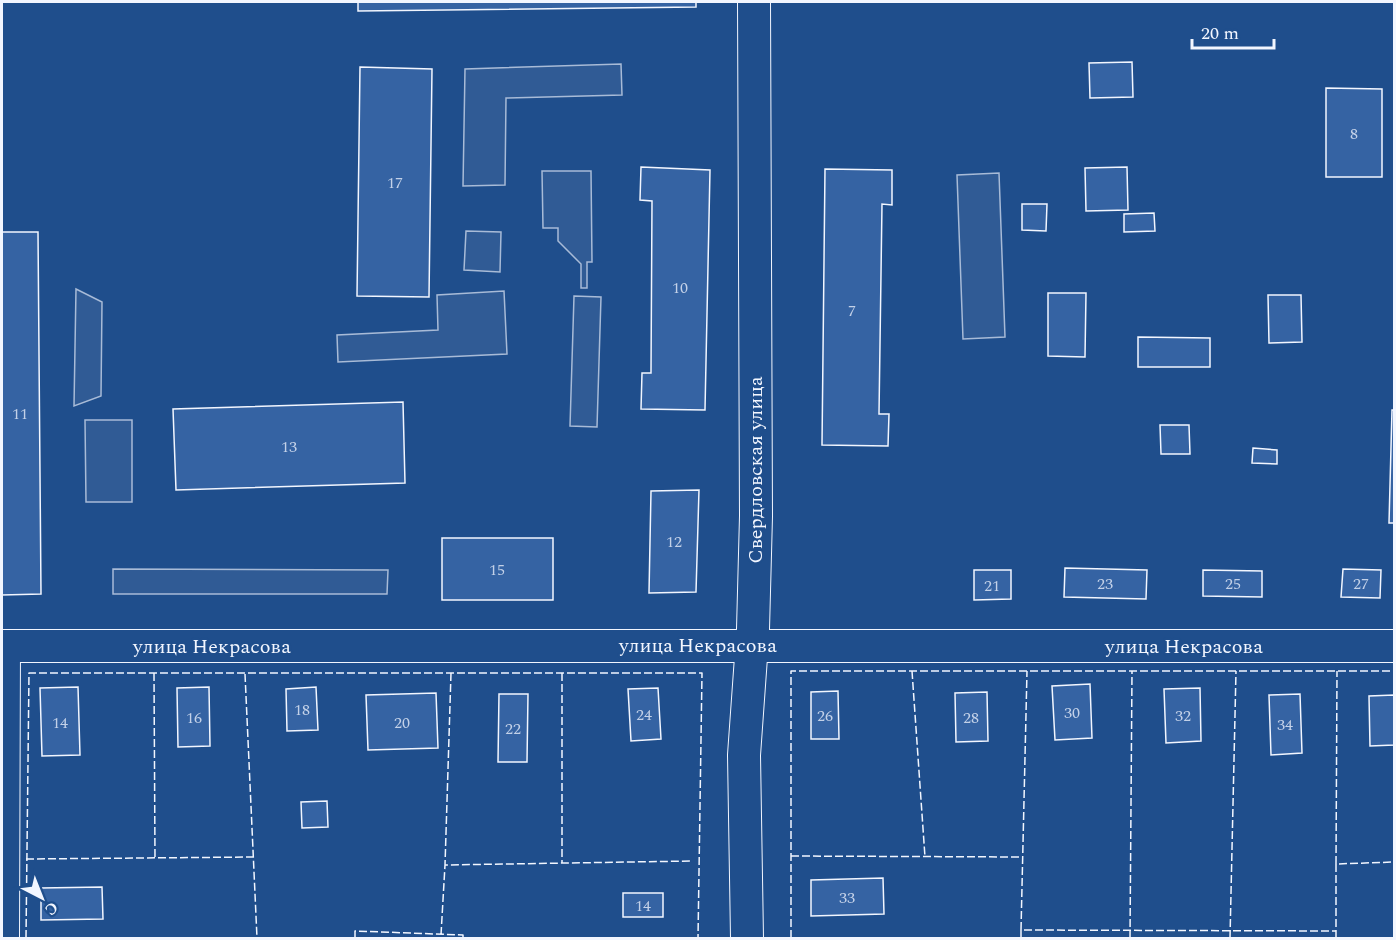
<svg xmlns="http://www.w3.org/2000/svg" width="1396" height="940" font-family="Spectral,serif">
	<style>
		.built { fill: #305b95; stroke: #a8bbd7; stroke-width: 1.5 }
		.building { fill: #3563a3; stroke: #f2f6ff; stroke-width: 1.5 }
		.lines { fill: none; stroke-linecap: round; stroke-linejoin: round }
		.minor-casing { stroke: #f2f6ff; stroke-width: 34 }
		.minor { stroke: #1f4e8c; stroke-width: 32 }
		.fence { stroke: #f2f6ff; stroke-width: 1.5; stroke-dasharray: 8 3; stroke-linecap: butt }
		.labels { text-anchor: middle; stroke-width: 4.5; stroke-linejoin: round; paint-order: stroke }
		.number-label { font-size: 16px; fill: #c3d1e8 }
		.street-label { font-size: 20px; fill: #f2f6ff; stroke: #1f4e8c }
	</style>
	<rect width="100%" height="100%" fill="#1f4e8c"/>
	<path class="built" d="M621,64L622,95L506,98L505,185L463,186L465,69Z
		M542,171H591L592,262H587V288H581V264L558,241V228H543Z
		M999,173L1005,337L963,339L957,175Z
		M466,231L501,232L500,272L464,270Z
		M76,289L102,302L101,396L74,406Z
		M504,291L507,354L338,362L337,335L438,330L437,295Z
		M574,296L601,297L597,427L570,426Z
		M85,420H132V502H86Z
		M113,569L388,570L387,594H113Z"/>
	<path class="building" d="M358,2H696V7L358,11Z
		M1132,62L1133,97L1090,98L1089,63Z
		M360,67L432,69L429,297L357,296Z
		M1326,88L1382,89V177H1326Z
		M641,167L710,170L705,410L641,409L642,373H651L652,201L640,200Z
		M1127,167L1128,210L1086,211L1085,168Z
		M825,169L892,170V205L882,204L879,414H889L888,446L822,445Z
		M1022,204H1047L1046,231L1022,230Z
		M1154,213L1155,231L1124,232V214Z
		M2,232H38L41,594L2,595Z
		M1048,293H1086L1085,357L1048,356Z
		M1268,295H1301L1302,342L1269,343Z
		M1138,337L1210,338V367H1138Z
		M403,402L405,483L176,490L173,409Z
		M1392,410H1394V523H1389Z
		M1160,425H1189L1190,454H1161Z
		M1253,448L1277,450V464L1252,463Z
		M699,490L696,592L649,593L651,491Z
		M442,538H553V600H442Z
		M1065,568L1147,570L1146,599L1064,597Z
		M1343,569L1381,570L1380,598L1341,597Z
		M974,570H1011V599L974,600Z
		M1203,570L1262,571V597L1203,596Z
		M1090,684L1092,738L1055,740L1052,686Z
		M78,687L80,755L42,756L40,688Z
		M209,687L210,746L178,747L177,688Z
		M316,687L318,730L287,731L286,689Z
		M658,688L661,739L631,741L628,689Z
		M1200,688L1201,741L1166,743L1164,689Z
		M838,691L839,739H811V692Z
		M987,692L988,741L956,742L955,693Z
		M436,693L438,748L368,750L366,695Z
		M499,694H528L527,762H498Z
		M1300,694L1302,753L1271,755L1269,695Z
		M1394,695V745L1370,746L1369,696Z
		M327,801L328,827L302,828L301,802Z
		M883,878L884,914L811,916V880Z
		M102,887L103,919L41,920V888Z
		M623,893H663V917H623Z"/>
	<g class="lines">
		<g class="minor-casing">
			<path id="minor" d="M2,646H1394
				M3,938L4,646
				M747,938L744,755L753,629L756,516L754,2"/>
		</g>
		<use href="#minor" class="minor"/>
		<path class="fence" d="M912,671L925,857
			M154,673L155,858
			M451,673L445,865L691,861
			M562,673V863
			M245,674L257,938
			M791,856L1023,857
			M26,859L254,857
			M1336,864L1337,671
			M1021,930L1027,671
			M441,935L445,865
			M26,938L29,673H702L698,938
			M355,938V931L463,935V938
			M791,938V671H1394
			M1021,938V930L1336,931
			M1130,938L1132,671
			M1230,938L1236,671
			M1336,938V864L1394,862"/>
	</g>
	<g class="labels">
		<g class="number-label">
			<text x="1354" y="139">8</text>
			<text x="395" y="188">17</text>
			<text x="680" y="293">10</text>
			<text x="852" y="316">7</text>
			<text x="20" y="419">11</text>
			<text x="289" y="452">13</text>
			<text x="674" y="547">12</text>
			<text x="497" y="575">15</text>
			<text x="1105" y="589">23</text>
			<text x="1233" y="589">25</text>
			<text x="1361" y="589">27</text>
			<text x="992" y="591">21</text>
			<text x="302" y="715">18</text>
			<text x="1072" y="718">30</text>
			<text x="644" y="720">24</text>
			<text x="825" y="721">26</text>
			<text x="1183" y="721">32</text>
			<text x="194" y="723">16</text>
			<text x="971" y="723">28</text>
			<text x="60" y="728">14</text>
			<text x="402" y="728">20</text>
			<text x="1285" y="730">34</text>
			<text x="513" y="734">22</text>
			<text x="847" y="903">33</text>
			<text x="643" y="911">14</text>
		</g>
		<g class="street-label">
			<text transform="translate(755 470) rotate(-90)" y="7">Свердловская улица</text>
			<text x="698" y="652">улица Некрасова</text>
			<text x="212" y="653">улица Некрасова</text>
			<text x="1184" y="653">улица Некрасова</text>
		</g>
	</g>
	<rect width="1396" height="940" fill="none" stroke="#f2f6ff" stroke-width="6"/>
	<g transform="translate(42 898) rotate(138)" stroke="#1f4e8c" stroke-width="4.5" paint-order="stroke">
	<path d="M0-4.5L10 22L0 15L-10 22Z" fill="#f2f6ff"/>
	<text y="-9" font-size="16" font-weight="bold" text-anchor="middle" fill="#f2f6ff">С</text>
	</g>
	<path d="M1192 39v9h82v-9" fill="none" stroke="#f2f6ff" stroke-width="3"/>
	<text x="1201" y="39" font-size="18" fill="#f2f6ff" stroke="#1f4e8c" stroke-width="4.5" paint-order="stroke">20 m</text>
</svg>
